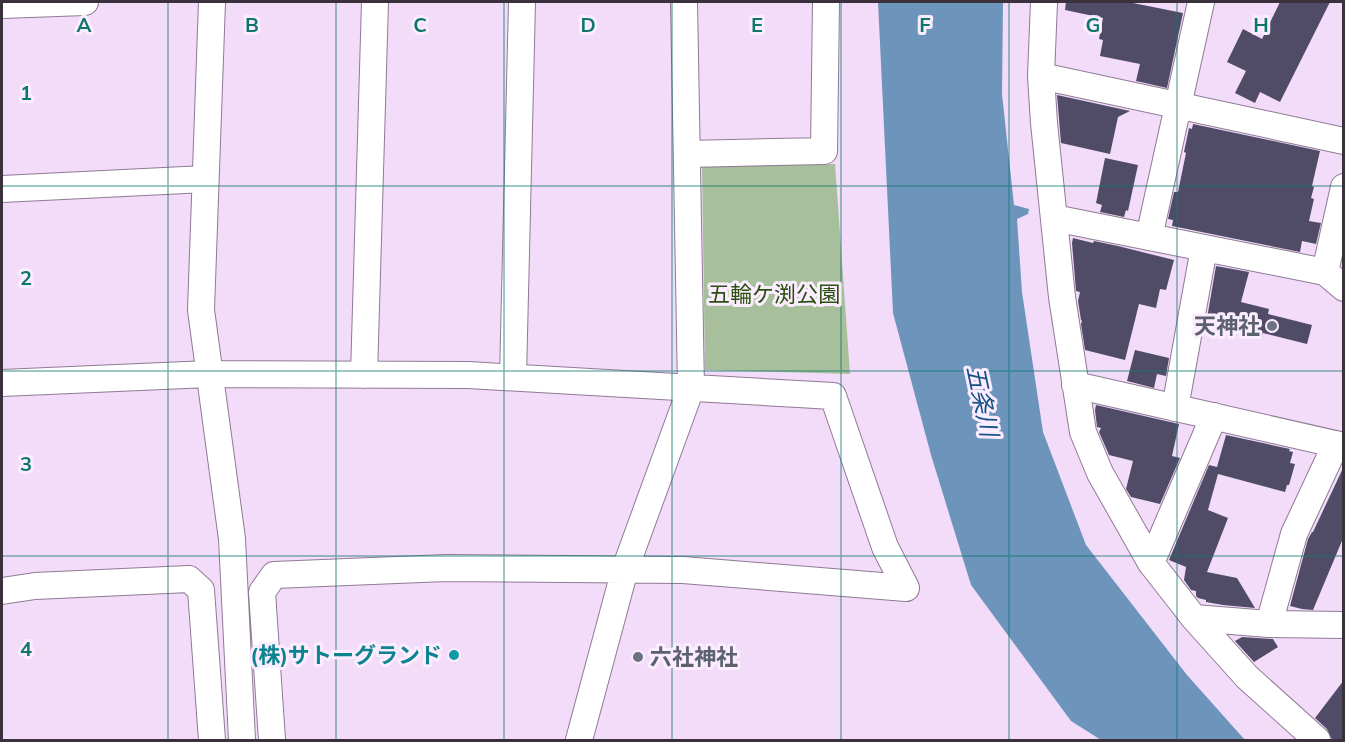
<svg xmlns="http://www.w3.org/2000/svg" width="1345" height="742" font-family="Mulish,'Noto Sans JP',sans-serif">
	<style>
		.green { fill: #a7bf9b }
		.water { fill: #6d95bc }
		.building { fill: #504c68 }
		.lines { fill: none; stroke-linecap: round; stroke-linejoin: round }
		.minor-casing { stroke: #8f7a94; stroke-width: 28 }
		.minor { stroke: #fff; stroke-width: 26 }
		.grid { fill: none; stroke: #0f766e; stroke-width: 1.5; stroke-opacity: 0.55 }
		.worship-dot { fill: #6b7280; stroke: #fbedff; stroke-width: 2 }
		.culture-dot { fill: #0f9aa8; stroke: #fbedff; stroke-width: 2 }
		.labels { text-anchor: middle; stroke-width: 6; stroke-linejoin: round; paint-order: stroke }
		.park-label { font-size: 22px; fill: #2a500d; stroke: #fbedff }
		.worship-label { font-size: 22px; font-weight: bold; fill: #5b616d; stroke: #fbedff; text-anchor: end }
		.culture-label { font-size: 22px; font-weight: bold; fill: #0d838f; stroke: #fbedff; text-anchor: end }
		.water-label { font-size: 24px; font-style: italic; fill: #165286; stroke: #fbedff }
		.grid-label { font-size: 20px; text-anchor: middle; font-weight: bold; fill: #0f766e; stroke: #fbedff; stroke-width: 6; stroke-linejoin: round; paint-order: stroke }
	</style>
	<rect width="100%" height="100%" fill="#f3dcf9"/>
	<path class="green" d="M835,164L850,374L705,370L702,166Z"/>
	<path class="water" d="M878,2H1003L1002,94L1014,205L1029,209L1028,214L1017,219L1022,292L1043,432L1086,545L1187,675L1245,740H1101L1071,721L971,585L931,455L893,313Z"/>
	<path class="building" d="M1066,2H1128L1183,13L1167,88L1136,81L1140,64L1100,56L1103,40L1099,39L1103,18L1065,10Z
		M1280,2H1330L1280,102L1260,92L1255,103L1235,93L1246,71L1227,62L1243,29L1262,39Z
		M1057,95L1130,111L1118,117L1110,154L1061,143Z
		M1193,124L1320,151L1312,186L1314,187L1311,198L1314,199L1309,221L1321,223L1316,244L1302,241L1300,252L1172,226L1173,220L1168,219L1174,192H1178L1186,153L1184,152L1189,128L1192,129Z
		M1105,158L1138,165L1128,211L1126,210L1124,217L1100,212L1102,205L1096,203Z
		M1073,238L1093,243L1094,241L1118,246L1174,260L1166,290L1160,289L1156,308L1139,304L1125,360L1085,350L1081,324L1082,321L1081,320L1078,301L1080,292L1076,291L1072,243Z
		M1216,266L1249,272L1241,302L1269,309L1268,314L1312,325L1307,344L1263,333L1262,338L1206,324Z
		M1135,350L1169,358L1166,376L1157,374L1154,388L1127,381Z
		M1096,405L1179,424L1172,456L1180,458L1160,504L1131,497L1126,489L1133,461L1109,455L1099,432L1101,428L1097,427L1095,410Z
		M1226,435L1290,449L1289,451L1293,452L1290,463L1295,464L1289,485H1287L1285,492L1218,474L1208,510L1228,518L1207,572L1237,578L1255,608L1223,605L1206,602V600L1198,598L1196,596V591L1191,590L1184,580L1186,567L1169,560L1209,465L1217,467Z
		M1344,466V536L1313,610L1302,609L1290,606L1308,539L1312,532H1313Z
		M1242,637L1273,639L1278,647L1254,662L1235,641Z
		M1344,680V741H1335L1331,738L1327,729L1315,718Z"/>
	<g class="lines">
		<g class="minor-casing">
			<path id="minor" d="M212,2L201,310L232,539L242,740
				M1044,2L1041,76L1044,123L1062,297L1083,432L1100,473L1151,563L1194,618L1247,677L1317,740
				M2,5L85,2
				M1041,76L1344,141
				M687,154L824,151L826,2
				M2,189L205,179
				M1054,218L1325,272L1344,288
				M1149,237L1201,2
				M1325,272L1344,187
				M364,375L375,2
				M513,377L522,2
				M2,383L209,374L468,375L833,396L885,547L906,588
				M1075,385L1344,446
				M1175,408L1204,248
				M1151,563L1214,416
				M2,591L35,586L189,579L201,590L212,740
				M1194,618L1269,624L1344,625
				M1269,624L1294,534L1336,444
				M272,740L262,592L274,575L446,568L683,570L906,588
				M579,740L625,569L691,388L684,2"/>
		</g>
		<use href="#minor" class="minor"/>
	</g>
	<path class="grid" d="M168,2V740M336,2V740M504,2V740M672,2V740M841,2V740M1009,2V740M1177,2V740M2,186H1344M2,371H1344M2,556H1344"/>
	<g class="worship-dot">
		<circle cx="1272" cy="326" r="6"/>
		<circle cx="638" cy="657" r="6"/>
	</g>
	<circle class="culture-dot" cx="454" cy="655" r="6"/>
	<g class="labels">
		<g class="park-label">
			<text x="774" y="302">五輪ケ渕公園</text>
		</g>
		<g class="worship-label">
			<text x="1260" y="334">天神社</text>
			<text x="650" y="665" text-anchor="start">六社神社</text>
		</g>
		<g class="culture-label">
			<text x="442" y="663">(株)サトーグランド</text>
		</g>
		<g class="water-label">
			<text transform="translate(982 401) rotate(78)" y="8">五条川</text>
		</g>
	</g>
	<g class="grid-label">
		<text x="84" y="32">A</text>
		<text x="252" y="32">B</text>
		<text x="420" y="32">C</text>
		<text x="588" y="32">D</text>
		<text x="757" y="32">E</text>
		<text x="925" y="32">F</text>
		<text x="1093" y="32">G</text>
		<text x="1261" y="32">H</text>
		<text x="26" y="100">1</text>
		<text x="26" y="285">2</text>
		<text x="26" y="471">3</text>
		<text x="26" y="656">4</text>
	</g>
	<rect width="1345" height="742" fill="none" stroke="#3a313c" stroke-width="6"/>
</svg>
